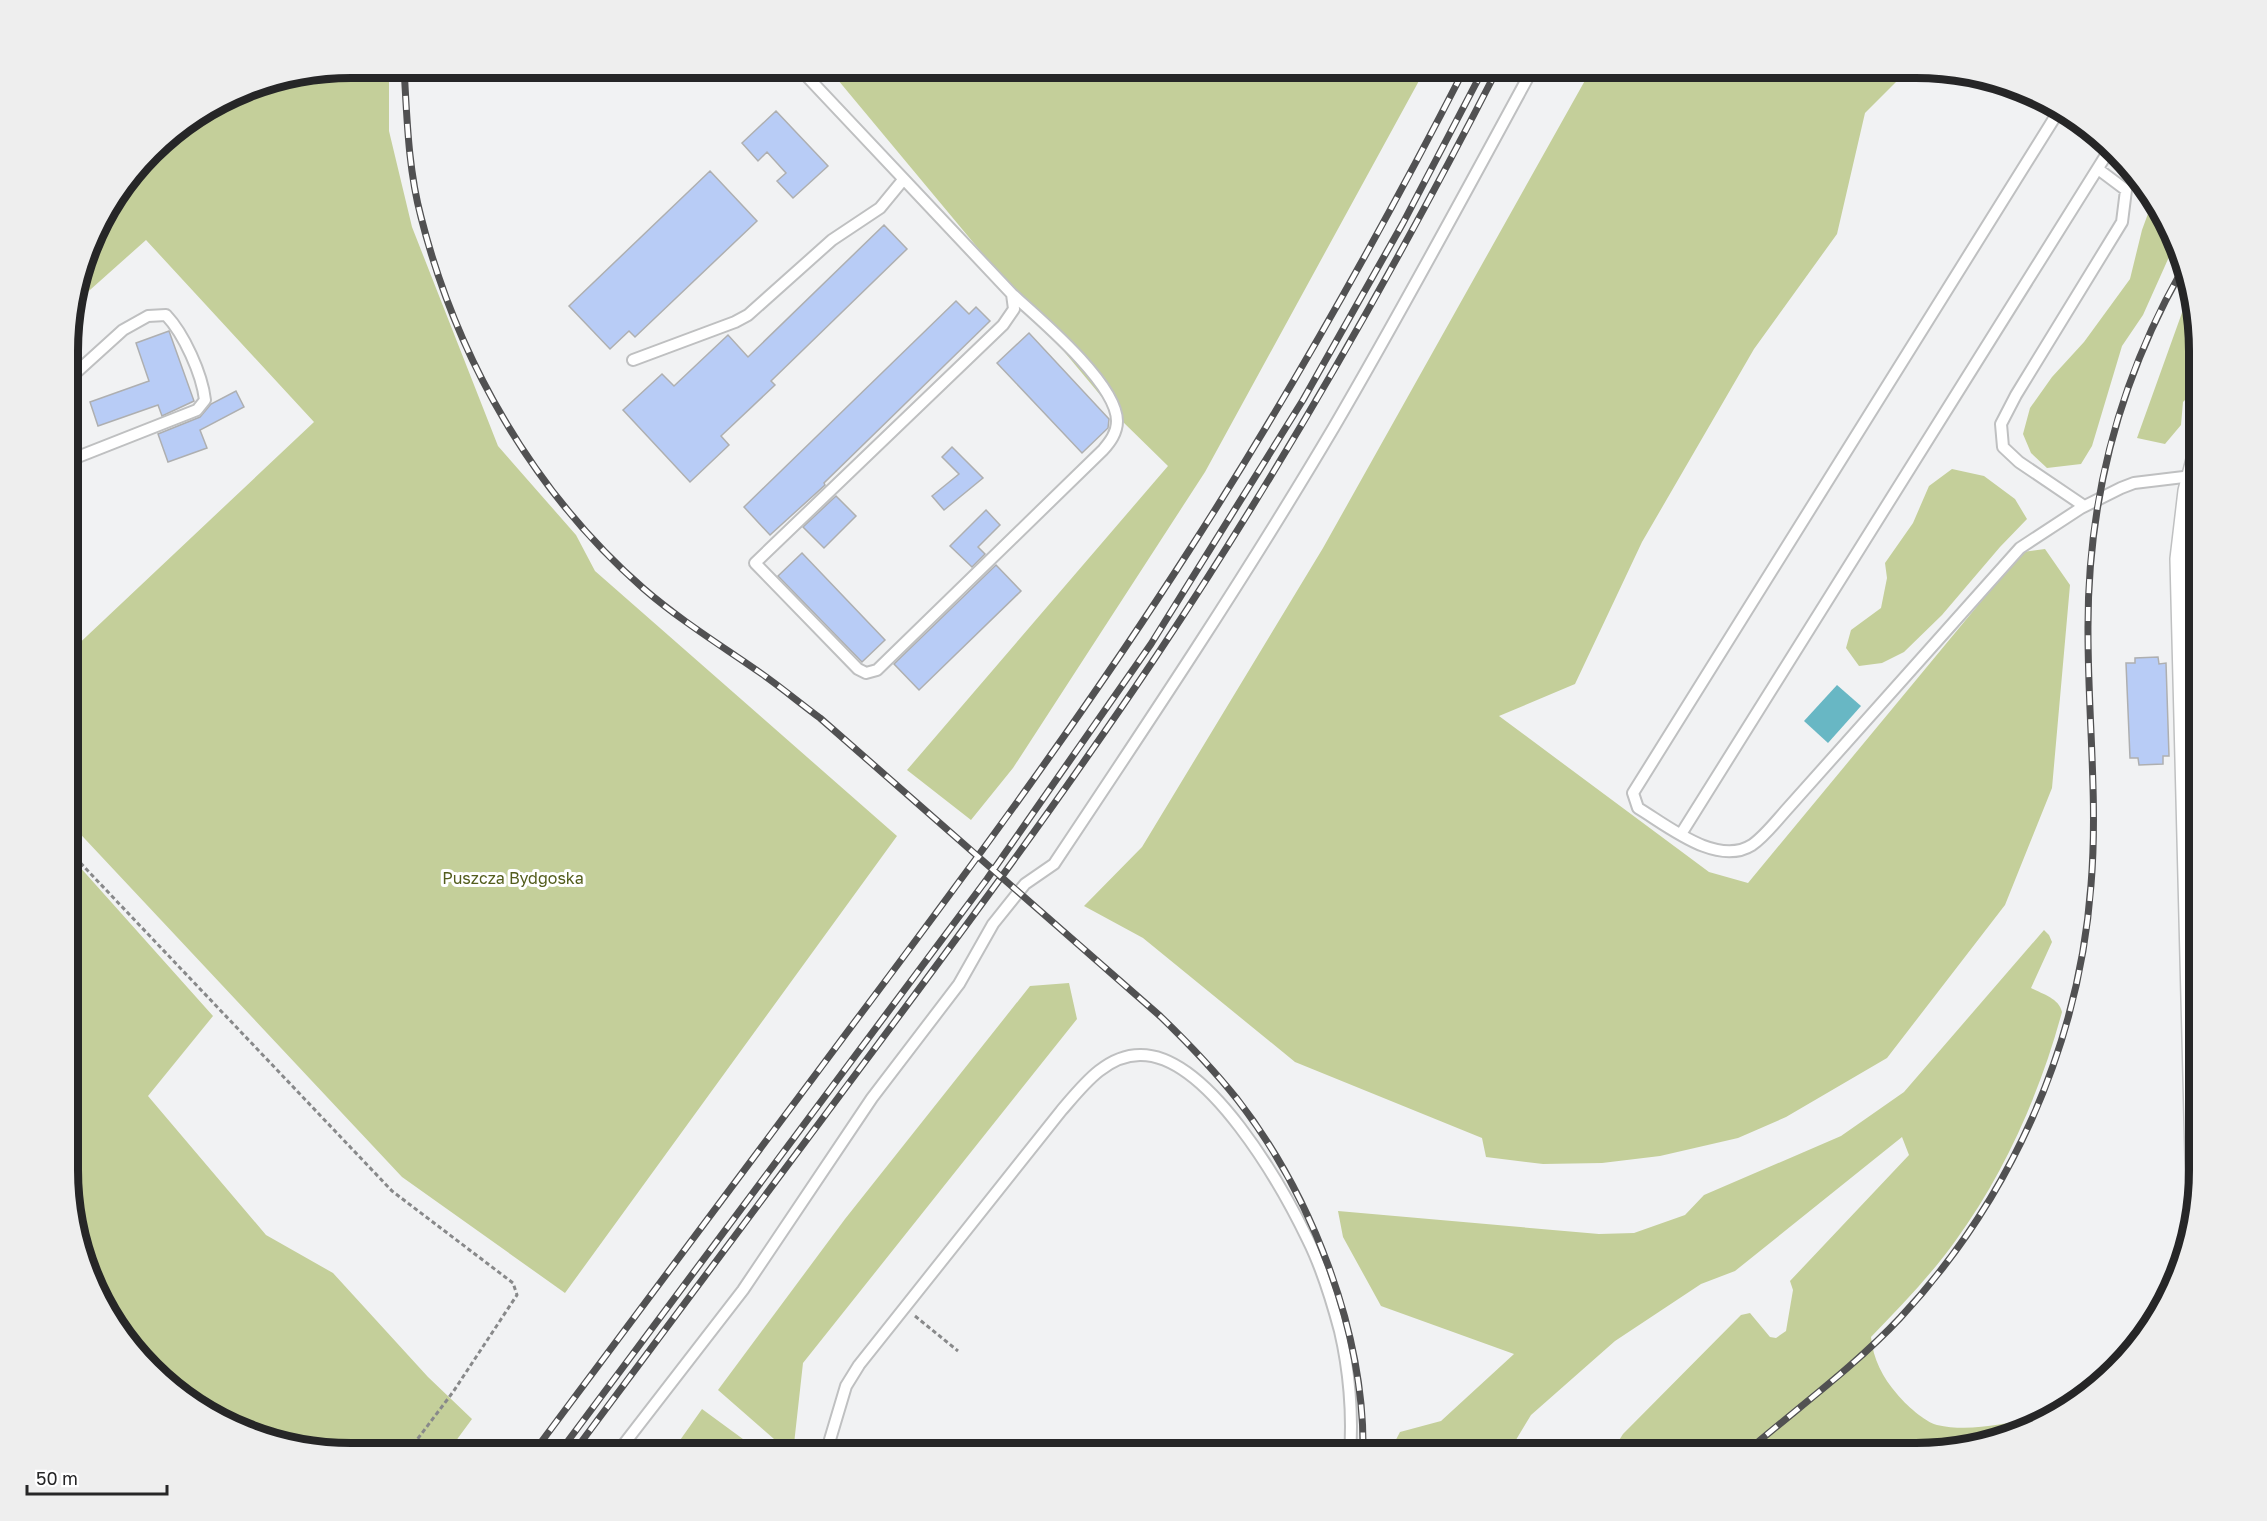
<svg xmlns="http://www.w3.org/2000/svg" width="2267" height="1521" font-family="'Golos Text',sans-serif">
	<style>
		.green { fill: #c4cf9a }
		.water { fill: #68b7c4 }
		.building { fill: #b8ccf6; stroke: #aeafb0; stroke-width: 1.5 }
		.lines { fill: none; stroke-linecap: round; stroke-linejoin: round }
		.service-casing { stroke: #bfc0c1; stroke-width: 14 }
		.minor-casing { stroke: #bfc0c1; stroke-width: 24 }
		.path { stroke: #88898a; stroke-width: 3; stroke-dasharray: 4.5 3; stroke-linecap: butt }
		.service { stroke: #fff; stroke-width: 10 }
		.minor { stroke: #fff; stroke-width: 21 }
		.rail-casing { stroke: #515152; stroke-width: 7 }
		.rail { stroke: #fff; stroke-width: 4.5; stroke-dasharray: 14; stroke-linecap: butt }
		.labels { text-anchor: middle; stroke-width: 6; stroke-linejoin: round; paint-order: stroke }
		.park-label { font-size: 16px; fill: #535d1d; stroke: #fff }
		.rim { fill: none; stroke: #262627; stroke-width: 8 }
	</style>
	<rect width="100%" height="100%" fill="#f1f2f3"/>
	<path class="green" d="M351,68H389V131L412,227L498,446L576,535L595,571L897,836L565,1293L402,1177L70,823V652L314,422L146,240L72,306L97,225L164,138L243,89Z
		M828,68H1426L1205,472L1013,768L971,820L907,770L1168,466L1121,420Z
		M1592,68H1910L1865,113L1837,234L1754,349L1642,542L1575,684L1499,716L1709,872L1748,883L2022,552L2045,549L2070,585L2052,788L2005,905L1887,1058L1786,1117L1738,1138L1660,1156L1602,1163L1543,1164L1486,1157L1482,1138L1295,1062L1143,938L1084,906L1142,847L1323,548Z
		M2153,200L2162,210L2173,248L2143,315L2122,346L2092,446L2081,464L2047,468L2031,453L2023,434L2030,408L2052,377L2084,342L2130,279L2142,230Z
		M2188,296L2199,333V386L2183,402L2181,425L2165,444L2137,438Z
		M1952,469L1984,476L2015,499L2027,519L2000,547L1942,615L1904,652L1882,663L1859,666L1846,648L1851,630L1881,608L1887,578L1885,563L1913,523L1929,486Z
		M70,856L213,1016L148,1096L266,1235L333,1273L428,1377L472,1419L447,1453H351L260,1439L193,1406L106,1312L70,1207Z
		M2044,930L2049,935L2052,942L2031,988C2042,994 2059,998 2062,1012C2040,1093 2005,1172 1956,1240C1931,1275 1901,1306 1871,1337C1873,1359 1883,1378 1897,1394C1905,1404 1925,1422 1937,1425C1977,1434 2022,1419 2061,1412L2057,1416L1934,1453H1611L1623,1434L1741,1315L1750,1313L1770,1337L1776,1338L1786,1331L1793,1290L1790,1281L1909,1155L1902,1137L1735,1271L1701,1284L1615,1341L1531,1415L1508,1453H1389L1400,1432L1441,1421L1514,1354L1381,1306L1343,1237L1338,1211L1599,1234L1634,1233L1685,1215L1704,1195L1841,1136L1904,1092Z
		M1069,983L1077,1019L803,1363L793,1453H790L718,1390L845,1219L1030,986Z
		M702,1409L762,1453H671Z"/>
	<path class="water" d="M1837,685L1861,706L1828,743L1804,721Z"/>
	<path class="building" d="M776,111L828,166L793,198L777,181L786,173L767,152L758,161L742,143Z
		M710,171L757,221L635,337L629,331L610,349L569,306Z
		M884,225L907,249L771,381L775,385L721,436L729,445L690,482L623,410L662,374L674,386L728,335L748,357Z
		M956,301L969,314L976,307L990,321L824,483L825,485L770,535L744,507Z
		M169,331L194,401L162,416L158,405L98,426L90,402L149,381L136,343Z
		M1029,333L1109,419L1108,428L1082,453L997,363Z
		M236,391L244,407L200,430L207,448L168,462L158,434L200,417L211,404Z
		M952,447L983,478L944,510L932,496L959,474L942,457Z
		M836,496L856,516L824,548L803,527Z
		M986,510L1000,525L978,547L985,554L972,567L950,546Z
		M802,553L885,640L862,662L778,576Z
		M996,565L1021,591L919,690L894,664Z
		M2158,657L2159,664L2166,663L2169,756H2163V764L2139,765L2138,758H2130L2126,663H2135V658Z"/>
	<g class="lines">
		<g class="service-casing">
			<path id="service" d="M799,68L1012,294L1014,309L1003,325L755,563L858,669L866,673L877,670L1103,450C1110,442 1117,433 1117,421C1117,384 1040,319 1012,294
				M2060,109L1633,793L1638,808C1668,826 1717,867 1752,845C1765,836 1777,820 1788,808L2020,548L2081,508L2121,488L2134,483L2192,476
				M633,360L735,322L748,315L832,240L880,208L903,180
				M70,378L123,330L148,316L166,315C184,334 202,374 205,400L197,410L70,460
				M2084,506L2019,462L2003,447L2001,424L2016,395L2122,222L2126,190L2098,169
				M1681,834L2108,152
				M617,1453L743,1290L872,1098L959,984L993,924L1025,884L1054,864C1150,720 1246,576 1334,427C1403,309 1468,188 1533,68
				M826,1453L846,1386L859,1365L1061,1111C1081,1088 1105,1055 1140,1055C1208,1054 1282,1186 1308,1240C1322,1268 1332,1301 1340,1331C1349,1369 1353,1414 1350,1453"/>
		</g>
		<g class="minor-casing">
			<path id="minor" d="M2197,1197L2181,559L2189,491L2199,452"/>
		</g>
		<path class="path" d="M70,852L392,1191L513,1283L517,1295L453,1392L407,1453
			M915,1316L958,1351"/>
		<use href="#service" class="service"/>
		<use href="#minor" class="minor"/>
		<g class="rail-casing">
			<path id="rail" d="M404,68C407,117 408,168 421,217C457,359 533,492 644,589C681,621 722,646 762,674C782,688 801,704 820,718L1160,1016C1187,1042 1213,1069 1237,1099C1311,1194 1365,1332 1363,1453
				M533,1453C642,1307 751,1161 860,1015C974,863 1087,710 1190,549C1290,394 1381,232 1465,68
				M559,1453L987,879L1151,644L1303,400L1403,223L1484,68
				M573,1453C670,1323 767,1193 864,1063C964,929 1064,794 1157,655C1283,466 1395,269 1498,68
				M1745,1453C1796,1409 1853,1368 1900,1318C2010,1200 2079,1047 2091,885C2098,801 2088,717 2088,633C2087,504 2117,385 2181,272"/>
		</g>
		<use href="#rail" class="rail"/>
	</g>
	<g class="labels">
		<g class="park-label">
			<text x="513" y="884">Puszcza Bydgoska</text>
		</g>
	</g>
	<path d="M0 0H2267V1521H0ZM351 78H1916A273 273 0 0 1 2189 351V1170A273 273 0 0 1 1916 1443H351A273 273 0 0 1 78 1170V351A273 273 0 0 1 351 78Z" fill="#eee" fill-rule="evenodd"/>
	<path class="rim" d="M351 78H1916A273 273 0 0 1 2189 351V1170A273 273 0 0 1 1916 1443H351A273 273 0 0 1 78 1170V351A273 273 0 0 1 351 78Z"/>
	<path d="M27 1485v9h140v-9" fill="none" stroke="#262627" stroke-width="3"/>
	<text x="36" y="1485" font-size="18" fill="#262627" stroke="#ffffff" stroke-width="4.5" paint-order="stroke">50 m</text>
</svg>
